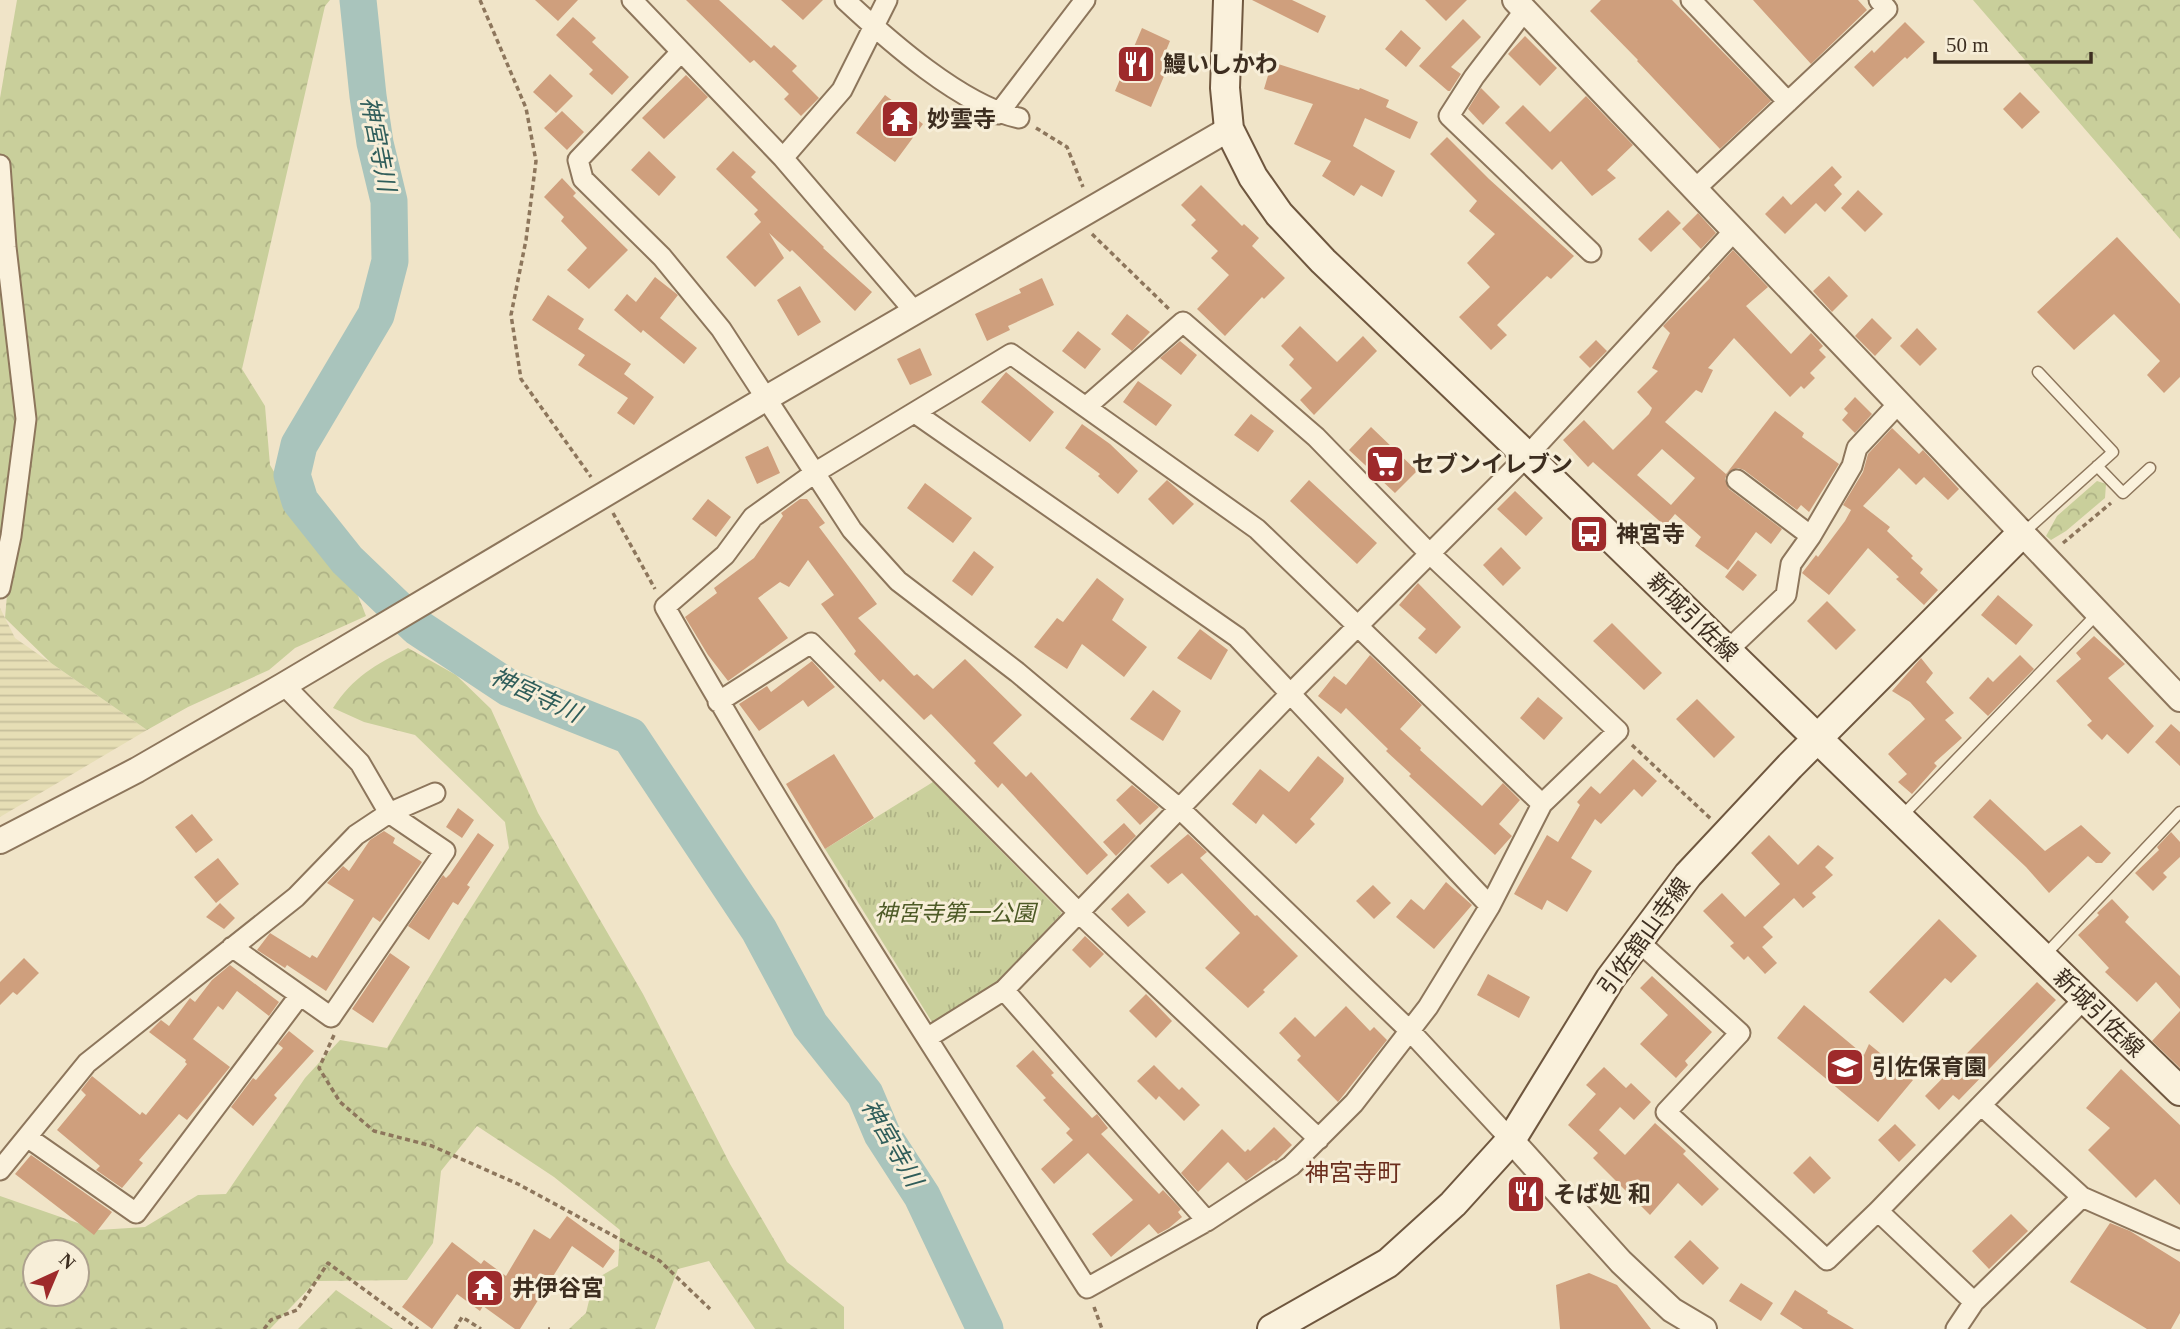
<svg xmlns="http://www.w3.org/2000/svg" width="2180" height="1329" font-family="'Times New Roman','Noto Sans JP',serif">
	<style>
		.farmland { fill: url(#farmland-rules) }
		.forest { fill: url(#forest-crowns); fill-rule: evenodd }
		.park { fill: url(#park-tufts) }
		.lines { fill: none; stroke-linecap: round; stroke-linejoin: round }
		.river { stroke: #a9c4bc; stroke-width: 37 }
		.building { fill: #cf9f7d; fill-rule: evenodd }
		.service-casing { stroke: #8d765c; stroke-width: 13 }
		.minor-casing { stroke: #8d765c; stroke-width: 23 }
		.tertiary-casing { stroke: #8d765c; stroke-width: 28 }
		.secondary-casing { stroke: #6f573f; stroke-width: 32 }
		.path { stroke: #8d765c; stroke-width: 3.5; stroke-dasharray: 5 3.5; stroke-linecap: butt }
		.service { stroke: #faf1dc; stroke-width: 10 }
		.minor { stroke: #faf1dc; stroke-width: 19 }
		.tertiary { stroke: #faf1dc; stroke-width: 24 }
		.secondary { stroke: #faf1dc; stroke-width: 28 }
		.labels { text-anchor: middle; stroke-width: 6; stroke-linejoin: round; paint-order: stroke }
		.poi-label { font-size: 23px; font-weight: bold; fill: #3d2e20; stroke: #f7eed8; text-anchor: start }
		.street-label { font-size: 23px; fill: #3d2e20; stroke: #f7eed8 }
		.park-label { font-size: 23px; font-style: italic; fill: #4d5a26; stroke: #f7eed8 }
		.water-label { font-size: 24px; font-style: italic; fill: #2f5d5a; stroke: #f7eed8 }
		.neighbourhood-label { font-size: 24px; fill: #6b2e1e; stroke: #f7eed8 }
	</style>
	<defs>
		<pattern id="farmland-rules" width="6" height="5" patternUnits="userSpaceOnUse" patternTransform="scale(1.75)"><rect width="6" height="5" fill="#e6deb5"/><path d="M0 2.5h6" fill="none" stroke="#c6bf9b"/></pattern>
		<pattern id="forest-crowns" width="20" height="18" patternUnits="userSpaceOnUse" patternTransform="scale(1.75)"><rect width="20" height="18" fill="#c9cf9b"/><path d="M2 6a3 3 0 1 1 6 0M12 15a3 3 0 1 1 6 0" fill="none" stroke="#aeb285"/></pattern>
		<pattern id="park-tufts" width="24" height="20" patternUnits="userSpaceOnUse" patternTransform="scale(1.75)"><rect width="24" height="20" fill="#c9cf9b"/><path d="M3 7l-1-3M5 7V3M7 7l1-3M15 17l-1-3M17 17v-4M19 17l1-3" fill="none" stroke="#aeb285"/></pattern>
	</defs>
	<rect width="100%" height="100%" fill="#f0e4c8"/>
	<path class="farmland" d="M0,608L15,638L147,730L0,817Z"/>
	<path class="forest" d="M17,0H330L325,6L242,369L265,406L270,465L303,521L341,553L366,616L295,648L269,670L188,707L147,730L51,663L5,618L8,584L0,575V98Z
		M1973,0H2180V239Z
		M2097,481L2106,484L2105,498L2066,531L2051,540L2046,536L2057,516Z
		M408,648L456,675L491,709L538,813L643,994L730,1164L787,1262L844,1307V1329H755L709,1261L678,1269L655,1329H569L586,1313L594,1280L618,1266L620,1230L554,1177L477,1126L441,1171L433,1243L407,1280L316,1281L270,1329H0V1196L98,1230L145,1227L198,1195L226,1194L305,1078L340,1040L387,1048L462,922L509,848L505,822L415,735L364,722L333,708C353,677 375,665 408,648ZM35,1252H77V1294H35Z
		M336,1290L393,1329H298Z"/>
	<path class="park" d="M933,782L1062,913L998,982L932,1022L825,849Z"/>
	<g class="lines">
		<path class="river" d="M358,0L368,96L375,143L389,201L390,261L376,315L299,445L292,475L300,501L347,560L417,627L509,688L630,736L759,930L810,1025L865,1094L882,1134L922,1196L985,1329"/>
	</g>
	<path class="building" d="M535,0H578L558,21Z
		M686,0H719L771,48L774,45L797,66L792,71L819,98L801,116L784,99L789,94L754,60L750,63Z
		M781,0H823L803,20Z
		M1252,0H1292L1326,16L1318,33Z
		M1425,0H1467L1446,21Z
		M1601,0H1672L1771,101L1720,149L1637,61L1638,60L1590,11Z
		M1753,0H1858L1867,10L1811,64Z
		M573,17L596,38L592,42L629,77L612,95L589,74L593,70L556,35Z
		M1463,19L1481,37L1451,67L1461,74L1450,91H1448L1419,66Z
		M1905,22L1925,42L1907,59L1905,57L1873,87L1854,67L1872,50L1874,53Z
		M1142,28L1170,41L1163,58L1170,62L1151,107L1115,91Z
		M1401,30L1421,48L1406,67L1385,49Z
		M1525,36L1557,68L1540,86L1508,54Z
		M1272,62L1359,90L1360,88L1389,100L1386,107L1418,122L1410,139L1365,118L1353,146L1395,171L1382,197L1361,185L1354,196L1322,176L1331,161L1294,144L1313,104L1264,89Z
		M550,74L573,96L556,113L533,92Z
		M686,75L708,97L664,139L642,118Z
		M1481,88L1500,107L1483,125L1468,109Z
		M2020,92L2040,112L2022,129L2003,109Z
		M885,95L923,124L895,162L856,133Z
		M1586,96L1633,145L1607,170L1616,178L1592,196L1561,161L1552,170L1505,123L1523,105L1550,132Z
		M562,111L584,132L567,150L544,128Z
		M1447,137L1489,179L1574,256L1551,279L1547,276L1497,325L1507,335L1491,350L1459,317L1490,287L1467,263L1495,234L1469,211L1477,201L1430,154Z
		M649,151L676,177L659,196L631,170Z
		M733,151L756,172L751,177L824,247L823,248L872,292L855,311L792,250L790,252L769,233L784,258L755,287L726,257L761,222L754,214L758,210L716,169Z
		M1832,166L1842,177L1834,185L1842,194L1825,212L1816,203L1785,234L1765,214L1783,196L1791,205Z
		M562,178L576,193L573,196L628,250L589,289L567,270L587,248L561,221L564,217L544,197Z
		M1201,185L1242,226L1244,224L1259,238L1252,246L1285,278L1264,299L1262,297L1225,336L1197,309L1229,275L1211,258L1218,251L1191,225L1196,220L1181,205Z
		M1858,190L1883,214L1865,232L1841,208Z
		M1668,210L1681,223L1651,252L1638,239Z
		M1698,213L1716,233L1701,249L1682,229Z
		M2117,237L2180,304V377L2164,393L2147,375L2160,361L2114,314L2074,350L2037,312Z
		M1733,250L1768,287L1746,306L1791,354L1811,333L1823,346L1819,350L1826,357L1810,373L1815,378L1804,389L1801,386L1790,397L1734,338L1708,368L1713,370L1702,393L1696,390L1665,422L1726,474L1775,411L1804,433L1802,437L1839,464L1809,512L1801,505L1797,510L1744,470L1738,468L1728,472L1725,479L1729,489L1782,529L1771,544L1756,532L1728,570L1695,546L1701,537L1675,514L1665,526L1593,462L1588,467L1563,440L1584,420L1613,450L1649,414L1652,408L1637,392L1658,371L1652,368L1670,333L1663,326L1710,278L1709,276ZM1662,449L1695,478L1671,505L1637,475Z
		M1829,276L1848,296L1832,312L1813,291Z
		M655,277L678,295L660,318L697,348L684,364L643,330L641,333L614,310L627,294L636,302Z
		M1042,278L1054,305L1008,326L1010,330L987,341L975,314L1021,293L1019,289Z
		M800,286L821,322L798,336L777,300Z
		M548,295L584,319L578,329L631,364L624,374L654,397L634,425L617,413L628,398L578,365L585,355L532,320Z
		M1127,314L1150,332L1132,351L1111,334Z
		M1872,318L1892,338L1875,356L1855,336Z
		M1300,326L1337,362L1363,336L1377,351L1314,415L1300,400L1312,388L1289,365L1294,359L1281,346Z
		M1917,328L1937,349L1920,366L1900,346Z
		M1078,331L1101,349L1085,369L1062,351Z
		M1596,340L1607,351L1590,368L1579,357Z
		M1180,341L1197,355L1181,375L1160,358Z
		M920,348L932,375L910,385L897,359Z
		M1006,372L1054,412L1030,442L981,402Z
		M1138,381L1172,405L1156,426L1123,402Z
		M1855,397L1872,414L1855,433L1842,420L1848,413L1844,409Z
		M1251,414L1274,431L1258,452L1234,435Z
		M1082,424L1110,444L1138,471L1118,494L1098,476L1100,474L1065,448Z
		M1371,427L1417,471L1395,493L1349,450Z
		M1892,428L1919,454L1923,450L1959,489L1948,500L1924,477L1916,485L1899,468L1863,506L1890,527L1887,531L1913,556L1911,558L1923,569L1920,573L1938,590L1924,605L1896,579L1899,577L1868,548L1829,595L1802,573L1816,555L1818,557L1845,521L1851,510L1843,505L1863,472L1868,454Z
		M768,446L780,473L757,484L745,457Z
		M1167,480L1194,504L1173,525L1148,499Z
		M1309,480L1377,543L1357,564L1290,501Z
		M925,483L972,518L953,543L907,508Z
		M1515,491L1543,518L1526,536L1497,509Z
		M708,499L731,517L716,537L692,519Z
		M800,499H807L825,523L819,527L877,604L858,618L914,676L917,674L933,689L965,659L1022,715L993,743L1026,777L1031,772L1108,855L1087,875L1002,783L998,788L974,763L976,761L931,714L924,720L883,679L880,682L854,654L856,651L821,604L834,595L808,560L789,587L780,582L758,598L788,638L728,681L708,655L685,617L717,593L714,588L754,558L783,516L781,513Z
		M1501,547L1521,568L1503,586L1483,565Z
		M974,551L994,567L972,596L952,581Z
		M1738,560L1757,575L1743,591L1725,577Z
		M1097,578L1124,599L1112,620L1147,647L1124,677L1082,644L1067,669L1034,647L1057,618L1063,622Z
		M1418,583L1461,627L1436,654L1418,638L1426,629L1399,605Z
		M1998,595L2033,625L2016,645L1981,615Z
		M1827,601L1856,630L1836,650L1807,621Z
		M1612,623L1662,673L1644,690L1593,641Z
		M1200,629L1228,650L1211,680L1177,658Z
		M2094,636L2125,664L2108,678L2154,726L2128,754L2107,734L2102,740L2087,725L2092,721L2056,681L2081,659L2076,653Z
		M1370,655L1422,705L1400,729L1421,748L1420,750L1482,806L1503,783L1520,800L1499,824L1512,836L1495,855L1409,776L1411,774L1386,751L1388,749L1346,708L1341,714L1318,696L1334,676L1346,685Z
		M2020,655L2034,669L1988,716L1969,698L1988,677L1993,682Z
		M1921,658L1933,673L1926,682L1954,713L1945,720L1962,738L1934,763L1937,766L1912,794L1898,782L1907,774L1888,754L1925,719L1910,702L1892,691Z
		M812,661L835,687L808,707L803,700L759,731L739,704L767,686L771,692Z
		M1153,690L1181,711L1163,741L1130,719Z
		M1538,697L1563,718L1544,740L1520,718Z
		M1697,699L1735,737L1714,758L1676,719Z
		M2171,724L2180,732V766L2155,742Z
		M834,754L874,818L825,849L786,784Z
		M1318,756L1344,778L1343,782L1310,819L1315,824L1296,844L1263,814L1256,824L1232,804L1260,769L1289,792Z
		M1633,759L1657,781L1642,797L1634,789L1601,824L1595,819L1571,858L1592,871L1567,912L1547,900L1542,910L1514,894L1547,835L1558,842L1580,805L1577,802L1591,786L1600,794Z
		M1132,785L1159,807L1140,825L1116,800Z
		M1990,799L2045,851L2081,825L2111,853L2102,863H2096L2088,856L2049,893L2026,867L1973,817Z
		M458,808L474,820L462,838L446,827Z
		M192,814L213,840L196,853L175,827Z
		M1124,823L1136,836L1116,856L1103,842Z
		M384,831L395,838L393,843L422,862L380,922L373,917L326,991L287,965L285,968L257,950L270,933L310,958L312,955L317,958L354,900L327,883L343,866L349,871L370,840Z
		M2171,832L2180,842V857L2163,873L2167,877L2153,891L2135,873L2159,850L2157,847Z
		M478,833L494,845L467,885L470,887L458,905L453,902L429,940L408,926L443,875L446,878L450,874Z
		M1188,834L1207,852L1200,858L1255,916L1257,915L1298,956L1263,990L1265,992L1248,1008L1205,968L1240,933L1182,873L1168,884L1150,866Z
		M1769,835L1798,865L1818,845L1834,858L1825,867L1833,875L1812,893L1816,897L1803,908L1794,898L1763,927L1773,937L1762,947L1777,963L1765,974L1748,956L1744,960L1730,946L1734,943L1703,911L1722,893L1745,917L1780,884L1751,853Z
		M218,858L239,884L216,903L194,877Z
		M1446,882L1472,905L1434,949L1396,917L1411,899L1424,910Z
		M1373,885L1391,903L1374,919L1356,901Z
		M1128,893L1146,912L1128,927L1111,909Z
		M2112,899L2129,917L2125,922L2180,976V1009L2156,982L2137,1002L2105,972L2109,968L2078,935L2099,915L2097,913Z
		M220,903L235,918L224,929L206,917Z
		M1939,919L1977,956L1951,983L1945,978L1903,1023L1869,992Z
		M1085,936L1104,954L1090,968L1072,950Z
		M390,953L410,967L373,1023L352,1009Z
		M24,958L39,973L17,995L13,992L0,1005V982Z
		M230,965L279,1002L269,1016L237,991L223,1010L218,1006L193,1039L230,1067L187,1120L179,1114L139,1160L143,1163L122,1188L96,1170L100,1166L57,1130L86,1095L81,1090L92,1076L140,1115L142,1112L146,1115L187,1064L185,1062L186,1060L149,1032L161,1020L169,1026L190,998L195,1002L212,980Z
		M1488,974L1530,997L1519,1018L1477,995Z
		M1652,976L1712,1032L1685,1061L1688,1065L1676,1078L1640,1044L1668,1015L1640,988Z
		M2037,982L2056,1000L1959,1100L1953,1095L1939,1110L1925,1096Z
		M1146,994L1172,1021L1156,1038L1129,1011Z
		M1804,1005L1864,1055L1869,1044L1913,1080L1878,1122L1777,1038Z
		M1346,1006L1370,1031L1374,1027L1387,1040L1338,1102L1297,1060L1301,1056L1279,1033L1295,1017L1315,1037Z
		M2180,1011V1068L2152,1041Z
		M289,1031L314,1051L274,1095L277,1098L253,1126L231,1107L253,1078L256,1080L283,1048L278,1044Z
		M1033,1050L1054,1073L1051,1075L1092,1118L1097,1114L1108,1128L1101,1134L1159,1194L1163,1190L1181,1209L1178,1212L1182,1217L1169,1228L1158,1234L1149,1224L1111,1257L1092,1234L1133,1200L1088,1153L1054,1184L1041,1169L1073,1140L1066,1133L1070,1129L1043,1100L1046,1098L1016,1066Z
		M1154,1065L1179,1090L1182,1087L1200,1105L1184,1121L1159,1096L1156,1100L1137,1081Z
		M1604,1067L1626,1088L1631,1083L1651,1102L1634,1120L1620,1107L1599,1130L1625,1155L1655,1123L1686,1151L1683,1154L1719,1189L1702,1206L1678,1183L1650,1215L1593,1158L1598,1153L1568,1125L1596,1094L1586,1085Z
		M2121,1069L2180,1125V1205L2155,1179L2136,1198L2088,1150L2110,1128L2086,1108Z
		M1895,1124L1916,1145L1899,1162L1878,1140Z
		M1274,1127L1292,1145L1276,1161L1274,1160L1246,1181L1228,1162L1198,1192L1181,1173L1222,1129L1245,1152L1248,1149L1250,1151Z
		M31,1155L112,1212L94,1235L15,1174Z
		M1810,1156L1831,1178L1814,1194L1793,1173Z
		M2011,1214L2028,1231L1989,1269L1972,1251Z
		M567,1216L615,1251L603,1268L572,1246L520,1329H515L483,1306L480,1311L457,1294L432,1329L402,1307L452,1242L481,1264L484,1260L506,1276L534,1229L550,1239Z
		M2110,1223L2130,1231L2180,1262V1313L2171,1329H2147L2070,1282Z
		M1690,1240L1719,1268L1703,1285L1674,1257Z
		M1589,1273L1617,1285L1651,1329H1560L1556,1285Z
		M1741,1283L1773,1303L1761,1321L1729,1301Z
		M1795,1290L1828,1311L1827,1313L1854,1329H1803L1780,1314Z"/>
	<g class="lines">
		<g class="service-casing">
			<path id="service" d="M2097,466L2123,493L2150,468
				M2022,534L2113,452L2038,372
				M1901,817L2097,614
				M2044,956L2180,812"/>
		</g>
		<g class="minor-casing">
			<path id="minor" d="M632,0L783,158
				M845,0C889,41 961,105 1019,118
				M887,0L842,90L783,158L915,312
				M1691,0L1788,102
				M1525,10L1474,77L1449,116L1591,252
				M681,52L578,160L583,179L662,257L721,329L852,530L898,581L1017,672L1180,809L1411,1032L1511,1140
				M998,114L1085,0
				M0,165L6,247L26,419L11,536L0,588
				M1696,188L1887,9L1879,0
				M1087,406L1183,322L1316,437L1428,552L1618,731L1542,804L1490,906L1428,1007L1354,1103L1291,1166L1207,1221L1087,1288C943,1063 796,839 665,607L725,555L753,517L816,472L1011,354L1257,529L1542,804
				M915,413L1237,637L1490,906
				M1811,536L1852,466L1857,448L1898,404
				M1727,651L1786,595L1791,564L1811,536L1737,480
				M718,702L811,643L1079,913L1319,1139
				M1638,941L1740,1033L1666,1112L1827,1260L1878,1211
				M232,947L331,1017L445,851L389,813L360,763L284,685
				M1004,990L1207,1221
				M927,1038L1004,990L1291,693L1527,456L1735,230
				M1981,1105L2082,1197L2180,1240
				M27,1137L136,1213L300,995
				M0,1170L87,1063L296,897L356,835L389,813L435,793
				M1974,1302L1878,1211L2084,999
				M1956,1329L1974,1302L2082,1197"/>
		</g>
		<g class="tertiary-casing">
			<path id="tertiary" d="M1515,0L2180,699
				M0,841L137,770L284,685L765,399L1229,129
				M1511,1140L1621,1262L1672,1310L1704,1329"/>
		</g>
		<g class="secondary-casing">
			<path id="secondary" d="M1228,0L1225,88L1229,129L1253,177L1279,214L1323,261L1527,456L2180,1091
				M1272,1329L1388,1263L1453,1204L1511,1140L1610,979L1688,875L1790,766L2021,534"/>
		</g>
		<path class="path" d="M480,0L526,108L536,161L526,240L511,315L521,379L591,477
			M1036,128L1067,147L1083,187
			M1092,234L1169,309
			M613,513L655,589
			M2063,543L2111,503
			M1632,745L1711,819
			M334,1035L319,1068L340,1102L374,1131L432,1146L518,1184L660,1261L710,1309
			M1094,1307L1102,1329
			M264,1329L271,1320L297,1310L328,1263L418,1329
			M455,1329L462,1317L481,1329
			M548,1329H550"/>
		<use href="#service" class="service"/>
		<use href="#minor" class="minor"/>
		<use href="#tertiary" class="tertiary"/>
		<use href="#secondary" class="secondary"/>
	</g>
	<defs>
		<g id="restaurant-square" transform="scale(2.0125)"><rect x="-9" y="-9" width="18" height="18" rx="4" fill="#9e2a2b" stroke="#f7eed8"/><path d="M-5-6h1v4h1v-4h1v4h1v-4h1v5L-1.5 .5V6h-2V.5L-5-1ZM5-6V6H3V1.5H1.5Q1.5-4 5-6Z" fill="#fff"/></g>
		<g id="temple-square" transform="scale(2.0125)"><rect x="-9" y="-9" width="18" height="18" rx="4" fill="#9e2a2b" stroke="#f7eed8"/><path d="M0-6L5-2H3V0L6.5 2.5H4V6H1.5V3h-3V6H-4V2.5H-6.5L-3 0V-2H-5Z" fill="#fff"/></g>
		<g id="supermarket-square" transform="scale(2.0125)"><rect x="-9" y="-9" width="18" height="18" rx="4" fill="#9e2a2b" stroke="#f7eed8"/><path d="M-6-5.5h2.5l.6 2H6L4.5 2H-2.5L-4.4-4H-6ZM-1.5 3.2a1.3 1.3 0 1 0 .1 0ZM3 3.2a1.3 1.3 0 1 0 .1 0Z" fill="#fff"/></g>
		<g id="bus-square" transform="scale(2.0125)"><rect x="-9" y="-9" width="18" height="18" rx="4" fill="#9e2a2b" stroke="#f7eed8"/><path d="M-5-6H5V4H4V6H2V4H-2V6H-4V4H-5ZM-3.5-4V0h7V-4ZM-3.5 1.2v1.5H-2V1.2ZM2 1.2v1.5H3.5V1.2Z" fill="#fff"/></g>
		<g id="school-square" transform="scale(2.0125)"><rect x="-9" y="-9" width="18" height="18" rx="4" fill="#9e2a2b" stroke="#f7eed8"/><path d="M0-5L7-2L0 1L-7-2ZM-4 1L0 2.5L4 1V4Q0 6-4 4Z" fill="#fff"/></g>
	</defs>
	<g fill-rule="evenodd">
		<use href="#restaurant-square" x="1136" y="64"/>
		<use href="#temple-square" x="900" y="119"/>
		<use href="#supermarket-square" x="1385" y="464"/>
		<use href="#bus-square" x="1589" y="534"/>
		<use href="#school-square" x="1845" y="1067"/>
		<use href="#restaurant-square" x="1526" y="1194"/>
		<use href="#temple-square" x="485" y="1288"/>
	</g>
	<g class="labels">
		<g class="poi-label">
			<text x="1163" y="72">鰻いしかわ</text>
			<text x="927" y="127">妙雲寺</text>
			<text x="1412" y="472">セブンイレブン</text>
			<text x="1616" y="542">神宮寺</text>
			<text x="1872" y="1075">引佐保育園</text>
			<text x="1553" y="1202">そば処 和</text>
			<text x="512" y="1296">井伊谷宮</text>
		</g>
		<g class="street-label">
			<text transform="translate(1693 617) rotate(44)" y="8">新城引佐線</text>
			<text transform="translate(1644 936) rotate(-54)" y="8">引佐舘山寺線</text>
			<text transform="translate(2099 1013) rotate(44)" y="8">新城引佐線</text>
		</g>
		<g class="park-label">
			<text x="955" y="921">神宮寺第一公園</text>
		</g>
		<g class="water-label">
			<text transform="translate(378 144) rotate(79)" y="8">神宮寺川</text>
			<text transform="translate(536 695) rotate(25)" y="8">神宮寺川</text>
			<text transform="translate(892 1143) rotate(60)" y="8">神宮寺川</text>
		</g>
		<g class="neighbourhood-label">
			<text x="1353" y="1181">神宮寺町</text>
		</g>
	</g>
	<g transform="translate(56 1273) rotate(44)"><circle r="33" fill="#f7eed8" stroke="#ada18e" stroke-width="2"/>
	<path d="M0-5L12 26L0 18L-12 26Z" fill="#9e2a2b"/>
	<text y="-10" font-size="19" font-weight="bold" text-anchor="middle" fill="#3d2e20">N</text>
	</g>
	<path d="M1935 52v10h156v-10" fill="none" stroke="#3d2e20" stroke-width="3.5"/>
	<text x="1946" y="52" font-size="21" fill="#3d2e20" stroke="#f7eed8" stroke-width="5" paint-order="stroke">50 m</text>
</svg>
